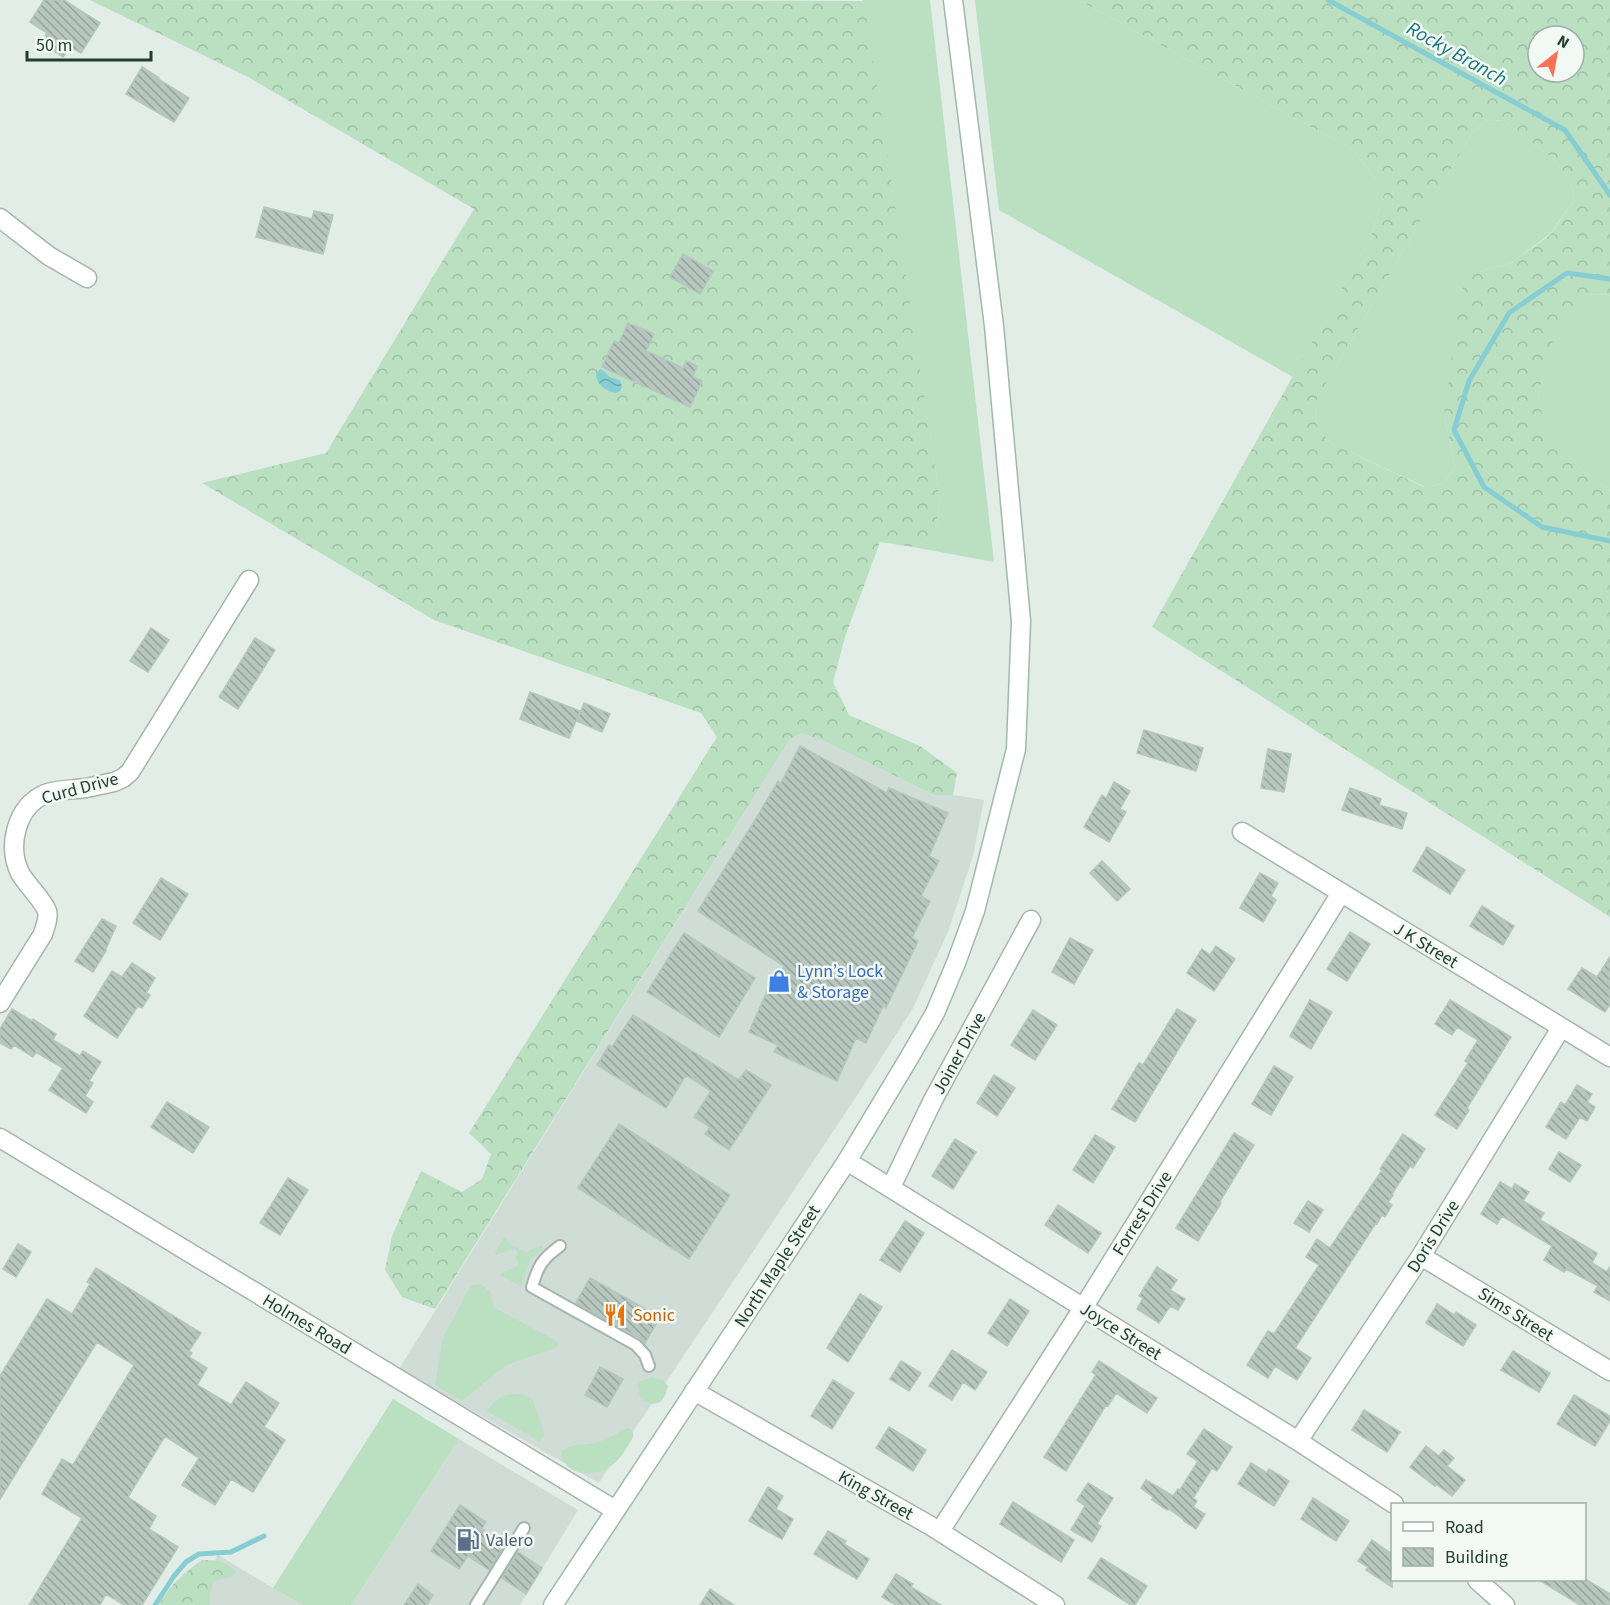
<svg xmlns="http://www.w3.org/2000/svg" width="1610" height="1605" font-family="'Source Sans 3',sans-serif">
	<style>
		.built { fill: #d0dcd6 }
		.grass { fill: #badfc1 }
		.forest { fill: url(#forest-crowns); fill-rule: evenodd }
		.water { fill: url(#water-waves) }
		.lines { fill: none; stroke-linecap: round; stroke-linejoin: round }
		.stream { stroke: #87cdd4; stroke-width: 5 }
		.building { fill: url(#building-back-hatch); stroke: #b4c6bd; stroke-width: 1.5 }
		.service-casing { stroke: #a4b5ae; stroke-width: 14 }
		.minor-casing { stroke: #a4b5ae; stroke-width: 21 }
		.secondary-casing { stroke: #9fb9ae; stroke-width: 21 }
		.service { stroke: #fff; stroke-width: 10 }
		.minor { stroke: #fff; stroke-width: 18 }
		.secondary { stroke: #fff; stroke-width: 18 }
		.labels { text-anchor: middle; stroke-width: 5; stroke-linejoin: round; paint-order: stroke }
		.street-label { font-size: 18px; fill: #213e34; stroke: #f2f9f5 }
		.shop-label { font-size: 18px; fill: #366cbe; stroke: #f2f9f5; text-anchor: start }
		.food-label { font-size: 18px; fill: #c56008; stroke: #f2f9f5; text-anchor: start }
		.service-label { font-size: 18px; fill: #4e5e75; stroke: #f2f9f5; text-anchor: start }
		.water-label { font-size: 20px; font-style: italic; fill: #19737c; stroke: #f2f9f5 }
	</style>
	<defs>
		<pattern id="forest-crowns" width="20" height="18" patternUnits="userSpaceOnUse" patternTransform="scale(1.5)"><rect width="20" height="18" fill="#badfc1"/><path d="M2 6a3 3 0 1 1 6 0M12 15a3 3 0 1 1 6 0" fill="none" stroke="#a0c0a6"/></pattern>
		<pattern id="water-waves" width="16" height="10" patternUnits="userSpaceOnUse" patternTransform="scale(1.5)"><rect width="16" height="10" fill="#87cdd4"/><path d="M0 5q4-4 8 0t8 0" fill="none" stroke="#6ea8ad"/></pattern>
		<pattern id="building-back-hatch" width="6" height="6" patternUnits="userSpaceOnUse" patternTransform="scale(1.5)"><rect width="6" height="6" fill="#b7c7c0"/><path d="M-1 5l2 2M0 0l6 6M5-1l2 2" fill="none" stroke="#94a39d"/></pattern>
	</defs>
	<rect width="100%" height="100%" fill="#e2ede7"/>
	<path class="built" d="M802,733L824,741L934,795H953L984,800L973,856L948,932L913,1008L858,1094L599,1483L399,1369L790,739Z
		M459,1439L578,1510L520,1605H351Z
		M218,1555L273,1588L303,1605H187Z"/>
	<path class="grass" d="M863,0H930L994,562L913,547L934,535L940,500Z
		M975,0H1079L1353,150L1385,191L1371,237L1293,377L999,210Z
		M1487,120L1504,121L1552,158L1568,177L1575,199L1550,234L1511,263L1479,272L1444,413L1455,468L1442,484L1425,487L1331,443L1317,428L1316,401L1472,133Z
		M1587,294L1610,295V491L1583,471L1547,436L1538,400L1546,358L1560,323Z
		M505,1236L508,1243L525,1252L542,1245L543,1248L530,1260L521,1286L500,1275L501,1273L519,1265L515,1256L518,1254L515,1248L496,1255L495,1253Z
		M481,1284L491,1293L493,1307L553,1339L559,1343L556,1348L506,1365L462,1401L435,1385L443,1338L471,1285Z
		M652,1377L663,1380L668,1386C664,1403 656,1409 641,1399L637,1386L640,1382Z
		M511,1394H522L532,1399L543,1429L544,1436L539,1441L487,1411C494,1401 499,1396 511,1394Z
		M393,1399L459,1439L351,1605H303L273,1588Z
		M627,1428C632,1429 634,1432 633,1437C622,1457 612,1473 587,1473C574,1473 567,1468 561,1456L562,1451C572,1442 583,1446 595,1443C606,1440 617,1433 627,1428Z"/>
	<path class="forest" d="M90,0L864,1L940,500L934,535L913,547L880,542L845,637L833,682L849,715L920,746L957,773L953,795H934L824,741L802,733L790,739L435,1309L402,1297L385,1270L392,1236L421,1171L462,1192L482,1179L491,1154L469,1133L717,737L701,713L434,620L202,483L326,453L474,209L248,77Z
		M1079,0H1610V295L1587,294L1560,324L1546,358L1538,400L1548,436L1583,471L1610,491V917L1152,627L1371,237L1385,191L1353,150ZM1538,36H1574V72H1538ZM1487,120L1504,121L1552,158L1568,177L1575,199L1550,235L1511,263L1479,272L1465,281L1460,299L1444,413L1455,468L1442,484L1424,487L1331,443L1317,428L1316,401L1472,133Z
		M202,1560C214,1560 230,1561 236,1573L230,1578C209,1578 210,1587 210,1605H158C172,1584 181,1575 202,1560Z"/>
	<path class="water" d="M601,369L610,377L620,380L622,387L620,391L616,393C605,391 597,385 596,374L599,370Z"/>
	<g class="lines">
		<path class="stream" d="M1328,0L1565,130L1610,195
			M1610,279L1567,273L1509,313L1469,381L1454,430L1484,487L1542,527L1610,541
			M155,1605L174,1576L186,1562L199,1554L231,1552L264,1536"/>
	</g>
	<path class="building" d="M44,0H64L100,23L81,53L70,47L63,57L41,43L47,33L30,22Z
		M142,67L159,78L158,79L189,98L174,122L126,94Z
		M264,207L312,219L314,211L333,215L323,254L256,237Z
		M683,254L713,271L700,294L670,277Z
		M628,323L654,334L646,351L683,368L686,361L697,366L693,377L702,381L690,407L602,367L614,341L619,343Z
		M151,628L169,640L148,672L130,661Z
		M255,638L275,650L238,709L219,697Z
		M530,692L580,711L569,738L520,719Z
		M584,703L610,714L602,732L577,721Z
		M1144,730L1203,748L1196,771L1137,753Z
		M800,746L887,793L889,788L948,813L929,856L939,861L921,896L930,901L912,938L918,941L886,1008L883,1006L866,1043L856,1038L837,1081L774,1052L778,1045L749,1032L769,987L773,989L784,966L698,911L760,812L778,781L781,783Z
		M1268,749L1291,754L1284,792L1261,788Z
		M1114,782L1130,791L1120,809L1126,812L1109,842L1084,827L1102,795L1106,798Z
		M1350,788L1381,799L1379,805L1407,813L1402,829L1342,810Z
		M1427,847L1465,870L1450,894L1413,871Z
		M1102,861L1130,889L1117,901L1090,873Z
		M1260,873L1278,883L1271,896L1276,900L1263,922L1240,908Z
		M161,878L188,894L160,940L133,923Z
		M1482,906L1514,926L1503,945L1470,926Z
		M102,919L116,926L105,951H106L93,972L75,961Z
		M1350,932L1370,944L1347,981L1327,969Z
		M684,933L755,978L719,1037L647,992Z
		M1070,938L1093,950L1074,984L1052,972Z
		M1216,946L1235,959L1214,991L1187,973L1202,949L1210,955Z
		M1610,957V1004L1605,1012L1568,989L1582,968L1597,977Z
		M132,963L155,978L146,993L150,995L142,1008L138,1006L117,1038L84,1016L112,971L122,977Z
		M1310,1000L1332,1012L1311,1049L1290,1036Z
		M1450,1000L1511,1037L1467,1108L1469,1110L1457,1129L1435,1115L1468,1063L1465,1061L1478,1040L1457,1027L1452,1035L1435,1024Z
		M12,1009L32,1021L33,1019L56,1034L53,1040L80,1056L83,1051L101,1062L89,1081L93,1083L85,1096L93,1102L86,1113L49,1090L63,1068L36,1052L33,1057L14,1045L11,1049L0,1043V1029Z
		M1177,1009L1196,1020L1135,1122L1112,1109L1139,1063L1143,1065Z
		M1033,1010L1057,1025L1035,1060L1011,1045Z
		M633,1015L739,1080L746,1070L771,1085L729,1150L705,1134L710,1127L694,1117L711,1091L686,1075L666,1108L597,1065L609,1045L612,1047Z
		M1274,1066L1293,1077L1271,1115L1252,1104Z
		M994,1075L1015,1088L997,1116L977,1103Z
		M1577,1085L1592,1094L1587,1102L1595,1107L1587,1121L1580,1117L1566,1139L1546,1127L1561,1102L1565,1105Z
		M167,1102L209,1127L193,1153L151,1127Z
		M619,1124L730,1195L689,1259L578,1188Z
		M1234,1133L1254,1145L1219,1203H1221L1198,1241L1176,1228Z
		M1403,1134L1425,1149L1413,1168L1410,1166L1392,1194L1393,1195L1388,1202L1392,1205L1385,1217L1382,1215L1377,1224L1376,1223L1295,1348L1311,1358L1297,1380L1275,1366L1268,1378L1247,1365L1268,1331L1274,1334L1319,1265L1306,1257L1317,1239L1330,1248L1382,1170L1380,1169Z
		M1095,1135L1115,1147L1093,1183L1073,1170Z
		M955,1139L976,1152L953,1189L932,1176Z
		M1559,1152L1581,1165L1570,1182L1549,1169Z
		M288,1178L308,1190L280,1235L260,1223Z
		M1500,1182L1512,1189L1515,1184L1529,1192L1523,1201L1544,1213L1540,1220L1597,1253L1592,1263L1607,1272L1610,1267V1301L1594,1292L1598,1286L1566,1269L1564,1272L1544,1260L1552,1246L1502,1216L1497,1224L1481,1214Z
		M1308,1201L1323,1210L1309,1232L1294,1223Z
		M1058,1205L1101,1233L1088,1253L1045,1225Z
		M905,1221L924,1233L900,1272L880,1260Z
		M18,1244L31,1252L16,1277L3,1269Z
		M1157,1267L1177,1280L1170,1290L1185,1299L1178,1310L1170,1306L1159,1323L1137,1309L1143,1298L1139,1296Z
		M96,1268L201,1333L189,1351L192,1353L189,1357L207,1368L197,1385L231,1405L246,1382L279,1403L264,1427L285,1440L253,1492L231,1479L215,1505L182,1485L199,1458L165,1436L128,1497L156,1516L149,1529L178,1547L142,1605H124L106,1594L100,1605H29L82,1518L42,1494L62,1459L73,1465L134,1365L97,1342L0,1499V1376L47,1299L72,1314L90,1284L87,1282Z
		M590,1278L660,1317L645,1343L640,1338L576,1303Z
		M860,1294L882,1307L848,1362L827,1348Z
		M1010,1299L1029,1311L1007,1346L988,1333Z
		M1437,1304L1454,1315L1456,1312L1476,1325L1463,1346L1426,1323Z
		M952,1350L987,1372L975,1390L963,1382L952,1400L929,1386Z
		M1513,1351L1550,1373L1539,1392L1501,1370Z
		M901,1361L921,1373L909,1391L890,1379Z
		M1099,1361L1157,1398L1147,1413L1116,1393L1108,1406L1106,1405L1066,1471L1044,1457L1096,1375L1092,1372Z
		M600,1367L623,1379L607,1407L585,1395Z
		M833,1380L854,1393L832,1429L811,1416Z
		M1574,1395L1610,1416V1421L1595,1446L1557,1424Z
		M1364,1410L1400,1432L1387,1452L1352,1430Z
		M889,1427L926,1450L913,1471L876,1448Z
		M1204,1429L1232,1447L1217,1471L1212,1468L1193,1498L1197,1501L1193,1507L1205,1514L1196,1529L1184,1521L1183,1519L1169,1509L1167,1510L1152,1500L1153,1497L1141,1488L1146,1480L1173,1496L1178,1489L1180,1490L1198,1461L1187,1454Z
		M1426,1446L1439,1456L1444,1450L1454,1458L1447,1466L1465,1480L1452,1496L1436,1484L1435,1486L1410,1467Z
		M1251,1463L1267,1473L1269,1469L1289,1481L1274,1506L1238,1484Z
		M1088,1483L1113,1498L1097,1524L1101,1526L1092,1542L1071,1530L1085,1506L1077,1500Z
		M768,1487L783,1496L776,1509L793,1519L782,1539L749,1521Z
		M1313,1498L1349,1521L1336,1541L1301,1519Z
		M1013,1502L1074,1540L1061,1562L1000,1524Z
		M460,1505L486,1522L482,1529L505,1544L489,1570L468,1556L459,1569L431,1551Z
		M828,1531L846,1541L844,1544L869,1559L857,1579L814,1554Z
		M1372,1540L1392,1554V1587L1366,1570L1368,1567L1358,1561Z
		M518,1552L542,1568L526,1594L502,1578Z
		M1101,1558L1147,1586L1135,1605H1131L1088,1578Z
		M896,1574L913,1584L911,1587L941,1605H896L882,1597Z
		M1539,1580H1587L1610,1594V1605H1580Z
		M418,1584L433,1595L427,1605H404Z
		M710,1589L734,1605H700Z"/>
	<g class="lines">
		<g class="service-casing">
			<path id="service" d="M560,1246C542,1259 538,1266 532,1287L636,1345L645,1355L649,1366
				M476,1605L524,1528"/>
		</g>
		<g class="minor-casing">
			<path id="minor" d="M0,218L49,256L87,278
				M1242,832L1610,1057
				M0,1003L43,934C45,927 49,918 47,911C43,900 26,884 20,873C7,846 16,807 45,794C58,789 73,790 86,788C96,786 105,784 114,782L123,778L130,772L249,580
				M0,1138L615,1510
				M847,1161L1298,1441L1394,1504
				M891,1187L933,1100L1031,920
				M1421,1256L1610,1371
				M694,1391L931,1526L1055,1605
				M1298,1441L1421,1256L1561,1028
				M940,1531L1083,1308L1341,893
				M1477,1580L1505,1605"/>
		</g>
		<g class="secondary-casing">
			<path id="secondary" d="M553,1605L847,1161L909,1058L935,1013L956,963L975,911L1016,749L1021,621L994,326L953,0"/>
		</g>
		<use href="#service" class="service"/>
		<use href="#minor" class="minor"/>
		<use href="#secondary" class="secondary"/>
	</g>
	<defs>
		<g id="shop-bare" transform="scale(1.8)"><path d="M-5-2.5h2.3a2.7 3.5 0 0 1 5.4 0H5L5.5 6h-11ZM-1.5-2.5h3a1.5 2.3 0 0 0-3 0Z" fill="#3f7fe0" stroke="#f2f9f5" stroke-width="2.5" paint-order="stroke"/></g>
		<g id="restaurant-bare" transform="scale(1.8)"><path d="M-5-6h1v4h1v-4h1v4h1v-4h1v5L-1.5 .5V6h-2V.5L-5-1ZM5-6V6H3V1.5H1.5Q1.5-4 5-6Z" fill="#e8710a" stroke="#f2f9f5" stroke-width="2.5" paint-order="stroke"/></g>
		<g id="fuel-bare" transform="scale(1.8)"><path d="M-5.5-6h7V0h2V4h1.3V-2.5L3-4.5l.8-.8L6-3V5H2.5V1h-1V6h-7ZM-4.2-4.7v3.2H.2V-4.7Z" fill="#5c6f8a" stroke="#f2f9f5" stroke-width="2.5" paint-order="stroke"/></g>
	</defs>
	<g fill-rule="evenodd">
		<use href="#shop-bare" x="779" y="981"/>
		<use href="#restaurant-bare" x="615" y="1315"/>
		<use href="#fuel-bare" x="468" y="1540"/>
	</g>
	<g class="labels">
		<g class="street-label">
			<text transform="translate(80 788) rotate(-15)" y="6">Curd Drive</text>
			<text transform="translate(1426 945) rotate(31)" y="6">J K Street</text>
			<text transform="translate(959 1053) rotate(-61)" y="6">Joiner Drive</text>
			<text transform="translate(1142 1213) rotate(-58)" y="6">Forrest Drive</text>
			<text transform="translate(1433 1236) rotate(-58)" y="6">Doris Drive</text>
			<text transform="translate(777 1266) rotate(-57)" y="6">North Maple Street</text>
			<text transform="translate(1516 1314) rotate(32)" y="6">Sims Street</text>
			<text transform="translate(307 1324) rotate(31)" y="6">Holmes Road</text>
			<text transform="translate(1121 1331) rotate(32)" y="6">Joyce Street</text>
			<text transform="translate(876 1495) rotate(29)" y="6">King Street</text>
		</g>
		<g class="shop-label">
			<text x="797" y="977">Lynn’s Lock<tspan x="797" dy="21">&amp; Storage</tspan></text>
		</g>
		<g class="food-label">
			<text x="633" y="1321">Sonic</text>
		</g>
		<g class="service-label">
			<text x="486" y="1546">Valero</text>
		</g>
		<g class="water-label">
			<text transform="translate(1457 53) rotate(29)" y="7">Rocky Branch</text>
		</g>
	</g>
	<rect x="1391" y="1503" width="195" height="78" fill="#f2f9f5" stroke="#9eaea8" stroke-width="1.5"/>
	<rect x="1403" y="1522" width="30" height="9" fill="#ffffff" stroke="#9eaea8" stroke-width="1.5"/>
	<text x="1445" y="1533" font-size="18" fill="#213e34">Road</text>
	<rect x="1403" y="1548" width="30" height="18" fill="url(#building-back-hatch)" stroke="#9eaea8" stroke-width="1.5"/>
	<text x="1445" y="1563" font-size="18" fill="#213e34">Building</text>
	<g transform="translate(1556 54) rotate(31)"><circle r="28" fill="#f2f9f5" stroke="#9eaea8" stroke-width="1.5"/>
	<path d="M0-4.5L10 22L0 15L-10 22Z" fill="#f77255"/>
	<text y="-9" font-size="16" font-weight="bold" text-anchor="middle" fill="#213e34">N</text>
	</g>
	<path d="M27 51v9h124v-9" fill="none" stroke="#213e34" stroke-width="3"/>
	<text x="36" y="51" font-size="18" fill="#213e34" stroke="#f2f9f5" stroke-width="4.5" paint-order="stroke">50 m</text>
</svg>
